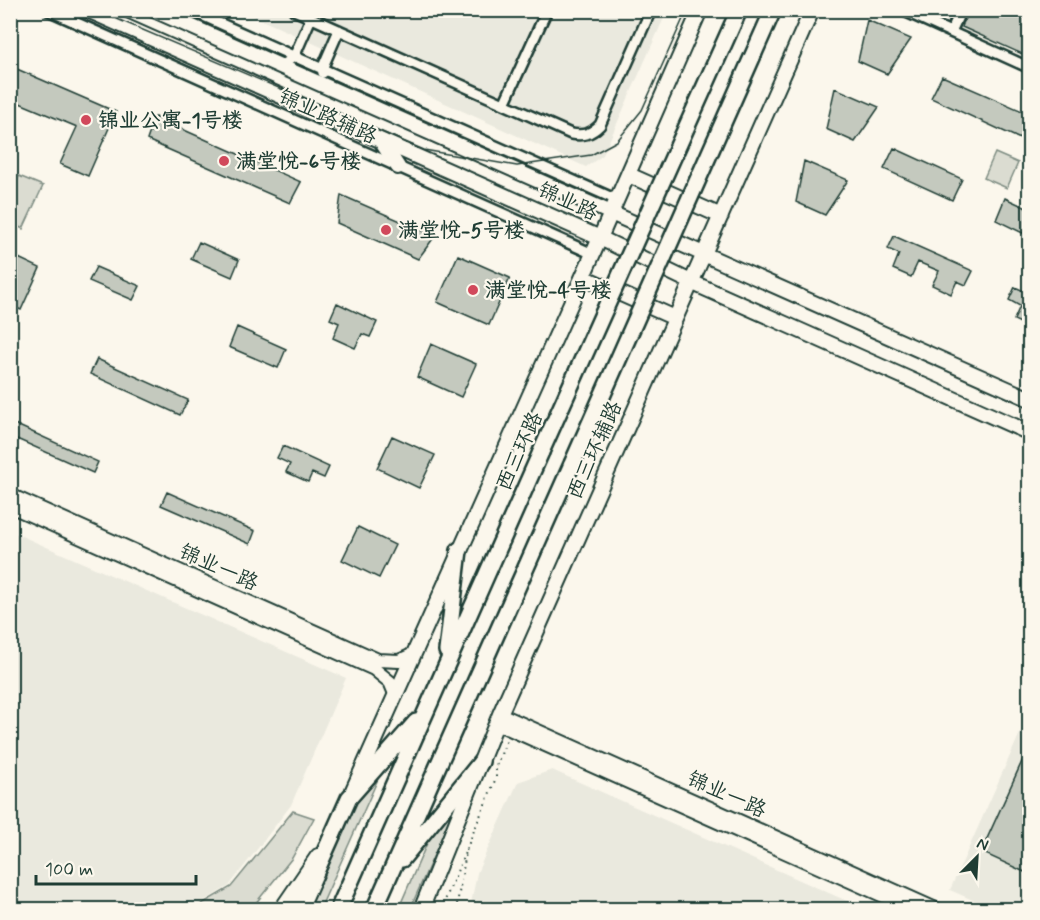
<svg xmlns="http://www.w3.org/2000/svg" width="1040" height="920" font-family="Mynerve,'LXGW WenKai TC',sans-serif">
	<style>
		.built { fill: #eae9de }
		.green { fill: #dbdcd1; stroke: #7d8c82; stroke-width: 1.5 }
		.building { fill: #c4c9be; stroke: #1f3d34; stroke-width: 1.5 }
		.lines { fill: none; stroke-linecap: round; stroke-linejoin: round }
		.minor-casing { stroke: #1f3d34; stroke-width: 14 }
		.tertiary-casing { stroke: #1f3d34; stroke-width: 16 }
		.secondary-casing { stroke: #1f3d34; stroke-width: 18 }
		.trunk-casing { stroke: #1f3d34; stroke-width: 20 }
		.path { stroke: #1f3d34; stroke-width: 2; stroke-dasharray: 1.5 4.5; stroke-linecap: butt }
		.minor { stroke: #fbf7ec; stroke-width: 9 }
		.tertiary { stroke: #fbf7ec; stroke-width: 12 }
		.secondary { stroke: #fbf7ec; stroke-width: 14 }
		.trunk { stroke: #fbf7ec; stroke-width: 15 }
		.tram { stroke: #1f3d34; stroke-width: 1.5 }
		.trunk-bridge-casing { stroke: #1f3d34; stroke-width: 20; stroke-linecap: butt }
		.trunk-bridge { stroke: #fbf7ec; stroke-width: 15 }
		.poi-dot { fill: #d1495b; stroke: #fbf7ec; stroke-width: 2 }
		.labels { text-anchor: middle; stroke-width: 4.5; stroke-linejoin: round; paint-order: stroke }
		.street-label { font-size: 21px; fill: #1f3d34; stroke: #fbf7ec }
		.poi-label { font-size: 21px; font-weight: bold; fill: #1f3d34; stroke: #fbf7ec; text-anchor: start }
	</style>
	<rect width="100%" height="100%" fill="#fbf7ec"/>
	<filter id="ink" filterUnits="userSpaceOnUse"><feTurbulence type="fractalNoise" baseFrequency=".0167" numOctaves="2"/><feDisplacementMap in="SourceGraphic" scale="12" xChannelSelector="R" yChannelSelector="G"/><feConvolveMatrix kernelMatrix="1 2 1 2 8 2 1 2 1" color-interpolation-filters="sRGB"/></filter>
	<g filter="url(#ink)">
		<path class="built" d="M242,11H667L603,155L586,167Z
			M10,531L346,678L291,805L229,886L190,909H11Z
			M1029,713V909H993L950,890Z
			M552,770L865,909H470L477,873L518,782Z"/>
		<path class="green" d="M995,153L1018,163L1007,188L984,178Z
			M19,176L43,186L23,229L11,223V196Z
			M378,779L320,909L307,910L354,806Z
			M451,810L452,814L410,909L398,910L431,834Z
			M293,811L314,818L292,858L251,909H193L231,887Z"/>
		<path class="building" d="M968,10H1029V57L962,27Z
			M867,20L911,39L887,74L858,61Z
			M10,66L116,112L88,176L60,164L77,127L10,99Z
			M942,76L1029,114V143L931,98Z
			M835,88L879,107L855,142L826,129Z
			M155,117L301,182L290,203L147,140Z
			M894,148L962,179L952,200L884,169Z
			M804,161L848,180L825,215L796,202Z
			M341,195L435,236L418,259L337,223Z
			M1005,198L1029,209V236L996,220Z
			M894,236L973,271L966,285L957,281L951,294L932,285L939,271L918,262L911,277L893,269L899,254L888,249Z
			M199,242L239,260L232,277L191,259Z
			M10,254L40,268L21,310L10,305Z
			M458,255L510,278L489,325L437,302Z
			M96,267L140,286L133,300L89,281Z
			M1029,285V327L1014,320L1020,306L1009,300L1015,287L1026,292Z
			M337,303L377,322L370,337L362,334L355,348L333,338L339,323L330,319Z
			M237,327L286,349L278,368L229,347Z
			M431,344L476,364L461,397L417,377Z
			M97,359L188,400L180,415L90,374Z
			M10,422L98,462L93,473L10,436Z
			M392,436L435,455L419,488L377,468Z
			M283,446L329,467L324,478L312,473L308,482L286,472L290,464L277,458Z
			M167,492L255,531L250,544L161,505Z
			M358,527L395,545L379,578L342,560Z
			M1029,746V874L981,852Z"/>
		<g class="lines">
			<g class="minor-casing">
				<path id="minor" d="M48,10L593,254
					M190,10L617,200
					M294,10L571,134C584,136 591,134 600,125L651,10
					M902,10L1030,68
					M951,32L961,10
					M280,66L294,57L311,18
					M323,73L322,69L339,30
					M504,104L547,10"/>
			</g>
			<g class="tertiary-casing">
				<path id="tertiary" d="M10,495L378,660L399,661L412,655
					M10,506L374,669L390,682L395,694
					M500,714L938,910
					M496,723L915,910"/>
			</g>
			<g class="secondary-casing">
				<path id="secondary" d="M88,10L600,238L691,282L1030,433
					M154,10L1030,399
					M381,141L398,167
					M629,175L721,216
					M583,277L675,318
					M353,790L600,238L700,10
					M281,910L318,856
					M421,910L500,714L812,10"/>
			</g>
			<g class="trunk-casing">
				<path id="trunk" d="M447,651L459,550
					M402,859L481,762
					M299,910L349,798L416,722
					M338,910L541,452
					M374,910L572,464"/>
			</g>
			<path class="path" d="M441,910L496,778V766L507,740
				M456,910L467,847"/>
			<use href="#minor" class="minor"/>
			<use href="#tertiary" class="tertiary"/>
			<use href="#secondary" class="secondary"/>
			<use href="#trunk" class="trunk"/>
			<path class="tram" d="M96,10L424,150L517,166L591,155L617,141L642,110L687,10"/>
			<g class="trunk-bridge-casing">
				<path id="trunk-bridge" d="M541,452L739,10
					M572,464L773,10"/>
			</g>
			<use href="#trunk-bridge" class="trunk-bridge"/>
		</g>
	</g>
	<g class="poi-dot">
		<circle cx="86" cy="120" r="6"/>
		<circle cx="224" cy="161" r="6"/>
		<circle cx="386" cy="230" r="6"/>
		<circle cx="473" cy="290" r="6"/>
	</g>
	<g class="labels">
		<g class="street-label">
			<text transform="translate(328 116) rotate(24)" y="7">锦业路辅路</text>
			<text transform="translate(568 201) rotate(24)" y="7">锦业路</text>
			<text transform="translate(594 450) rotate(-66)" y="7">西三环辅路</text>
			<text transform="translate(519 451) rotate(-66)" y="7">西三环路</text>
			<text transform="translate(219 567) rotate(24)" y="7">锦业一路</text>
			<text transform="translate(727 794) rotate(24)" y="7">锦业一路</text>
		</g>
		<g class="poi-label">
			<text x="98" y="127">锦业公寓-1号楼</text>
			<text x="236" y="168">满堂悦-6号楼</text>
			<text x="398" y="237">满堂悦-5号楼</text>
			<text x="485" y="297">满堂悦-4号楼</text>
		</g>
	</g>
	<rect width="1040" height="920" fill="none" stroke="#fbf7ec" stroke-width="36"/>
	<rect x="18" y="18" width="1004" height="884" fill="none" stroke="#1f3d34" stroke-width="2" filter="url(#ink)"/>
	<g transform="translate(977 857) rotate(24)" stroke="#fbf7ec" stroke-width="4.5" paint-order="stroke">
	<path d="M0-4.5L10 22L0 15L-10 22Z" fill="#1f3d34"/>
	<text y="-9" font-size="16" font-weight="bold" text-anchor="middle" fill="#1f3d34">N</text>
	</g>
	<path d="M36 875v9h160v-9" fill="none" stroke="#1f3d34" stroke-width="3"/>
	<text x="45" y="875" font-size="18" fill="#1f3d34" stroke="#fbf7ec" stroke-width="4.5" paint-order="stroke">100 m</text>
</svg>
